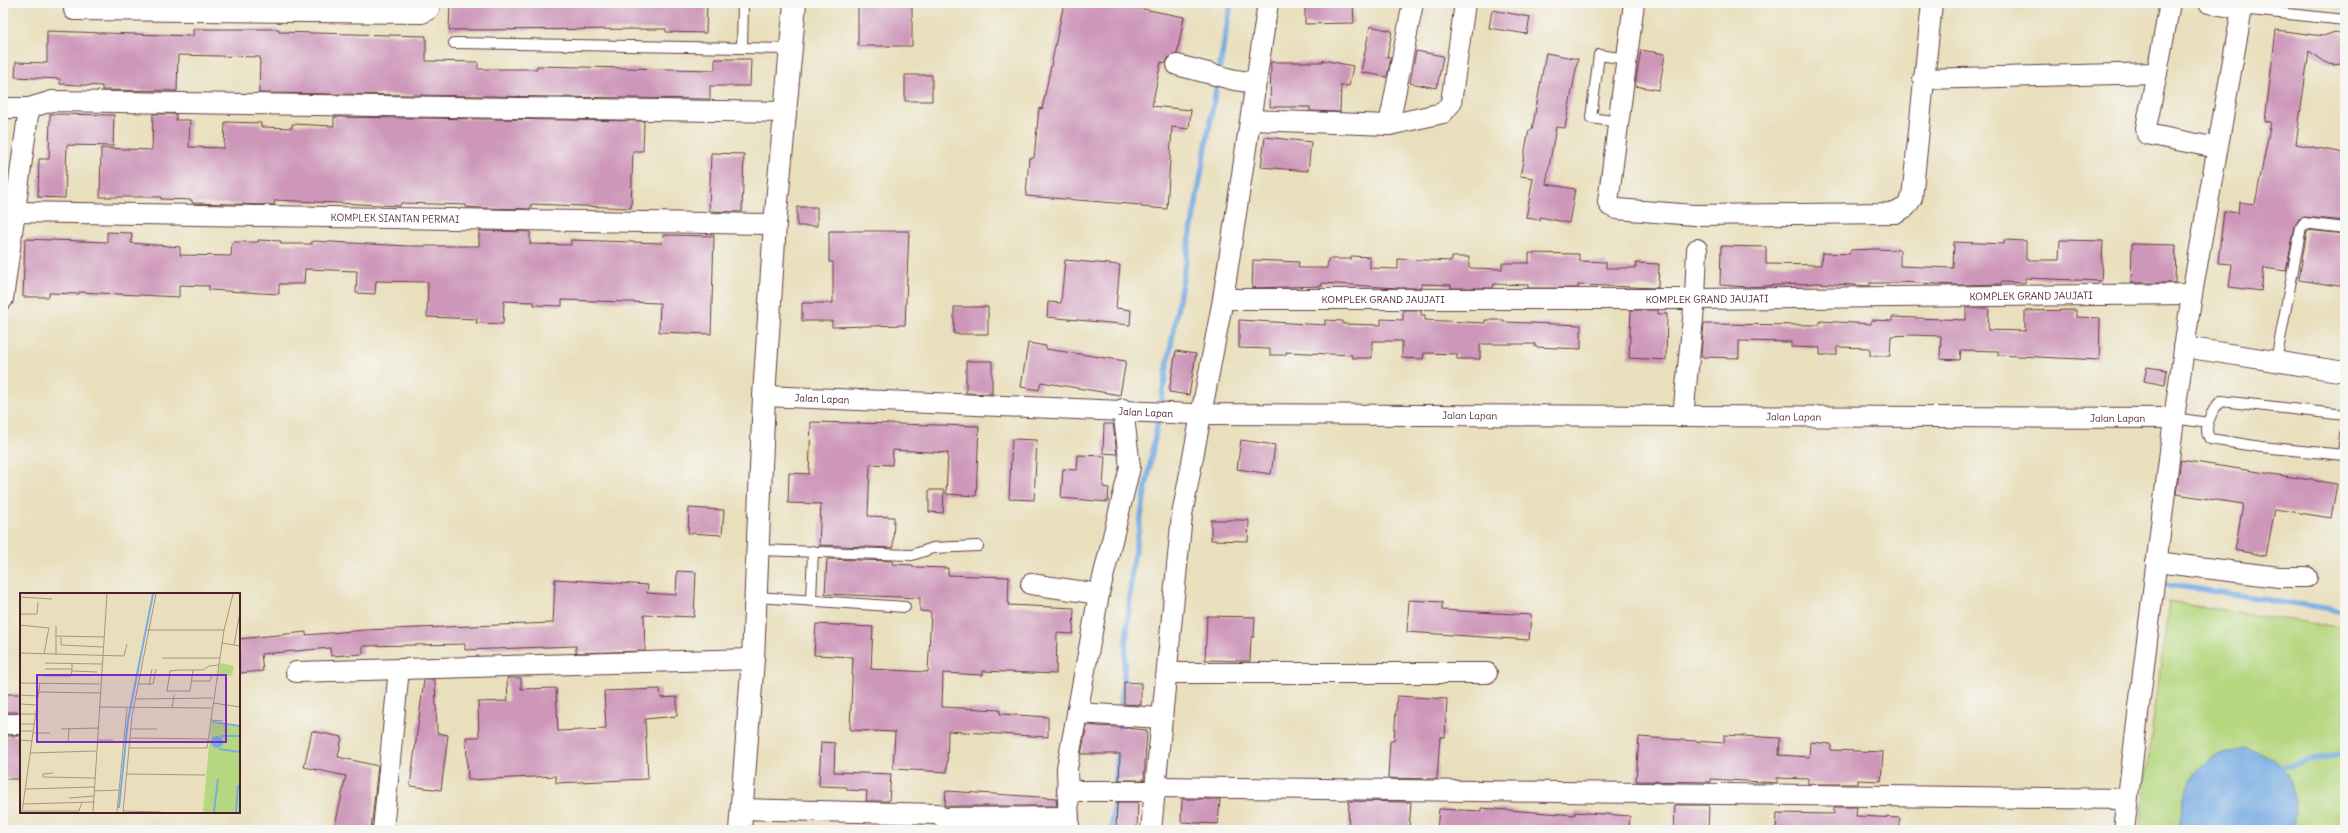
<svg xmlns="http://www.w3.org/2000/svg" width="2348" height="833" font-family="Delius,sans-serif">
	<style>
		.green { fill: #b5d77f; stroke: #807b55 }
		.water { fill: #77ace4; stroke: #606688 }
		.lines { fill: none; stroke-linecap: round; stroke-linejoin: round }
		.stream { stroke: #77ace4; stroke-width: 5.5 }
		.building { fill: #ce97ba }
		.service-casing { stroke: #623c41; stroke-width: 12 }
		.minor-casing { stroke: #623c41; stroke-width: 22 }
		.tertiary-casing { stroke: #623c41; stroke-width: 24 }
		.service { stroke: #fff; stroke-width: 10 }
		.minor { stroke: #fff; stroke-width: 20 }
		.tertiary { stroke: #fff; stroke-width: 22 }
		.labels { text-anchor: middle; stroke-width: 3; stroke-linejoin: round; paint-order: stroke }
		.street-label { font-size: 10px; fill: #4a1f2b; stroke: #f6f6f2 }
		.inset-river { fill: none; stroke: #77ace4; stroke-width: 2 }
		.inset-road { fill: none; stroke: #a99282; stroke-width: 1 }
		.view { fill: #7b2cbf; fill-opacity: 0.15; stroke: #7b2cbf; stroke-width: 2 }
		.inset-edge { fill: none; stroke: #4a1f2b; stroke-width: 2 }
	</style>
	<rect width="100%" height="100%" fill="#f6f6f2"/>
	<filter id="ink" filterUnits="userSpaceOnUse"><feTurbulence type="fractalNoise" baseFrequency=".025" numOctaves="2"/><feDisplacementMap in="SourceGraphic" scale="8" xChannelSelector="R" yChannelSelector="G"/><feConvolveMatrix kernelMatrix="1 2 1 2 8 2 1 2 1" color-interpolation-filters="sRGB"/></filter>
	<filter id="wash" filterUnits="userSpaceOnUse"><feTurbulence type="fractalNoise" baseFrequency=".012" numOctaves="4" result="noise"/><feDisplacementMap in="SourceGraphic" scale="16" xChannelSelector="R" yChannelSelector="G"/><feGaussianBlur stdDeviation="0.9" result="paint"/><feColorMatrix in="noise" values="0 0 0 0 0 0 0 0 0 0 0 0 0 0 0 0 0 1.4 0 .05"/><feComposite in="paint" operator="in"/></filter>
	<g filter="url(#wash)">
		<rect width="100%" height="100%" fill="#e9dfbc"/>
		<path class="green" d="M2169,602L2345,628V830H2139Z"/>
		<path class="water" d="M2243,749C2255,749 2262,752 2272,759C2298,779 2294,800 2295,830H2179C2183,798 2184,777 2213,758C2221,753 2234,752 2243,749Z"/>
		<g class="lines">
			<path class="stream" d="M2164,584L2345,611
				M1119,734L1132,568L1231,3
				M2282,767L2345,753
				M1112,830L1118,748"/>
		</g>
		<g id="blocks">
			<path class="building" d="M450,3H707L706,33L666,32V29L449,30Z
				M858,3H912V46H858Z
				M1064,3H1113L1184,17L1177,54L1169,57L1166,63L1161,62L1152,106L1191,110L1189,129L1172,127L1167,209L1141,207V205L1026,196L1029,158H1034L1039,108L1042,109Z
				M1305,3H1353L1354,23L1305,24Z
				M1492,10L1530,17L1527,34L1489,28Z
				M1370,26L1392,31L1387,57H1391L1387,77L1361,72Z
				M193,29H279V32L426,36V61L478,62V69H537V66L715,70V59H751L750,86H710V99L259,93L260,57L178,55L177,91L102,90V86L60,84V79L15,77L16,62L47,63V31L193,36Z
				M2276,30L2323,36L2335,32L2345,34V63L2335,65L2328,64L2309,51L2296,144L2345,153V221L2305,217L2299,219L2295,226L2286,271L2264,268L2261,291L2229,287L2232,264L2218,263L2224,211L2238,213L2239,202L2255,204L2271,122L2265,121Z
				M1641,50L1665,54L1659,90L1635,86Z
				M1416,51L1443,56L1437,88L1410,83Z
				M1546,53L1578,59L1565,128L1556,127L1546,184L1575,189L1569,223L1540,217V220L1526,218L1533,178L1520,176L1529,130H1532Z
				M1323,60L1353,66L1349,86L1341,85L1340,112L1310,111V107H1270L1271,62H1323Z
				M905,75H932V101H905Z
				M50,114L114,115L113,146L67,145L65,198L38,197L39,159H49Z
				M153,114H176V120H190L189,147L224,148L225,122L261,123V127L292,128V124L334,126V117L644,121L643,151H633L631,208L531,204V209L480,208L466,207V205L401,203L400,206L275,200L274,205L192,203V200L161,199V197H100L101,148L152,150Z
				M1265,137L1311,142L1308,171L1261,167Z
				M711,153L744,154L742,212L709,211Z
				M797,207H817V226H797Z
				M2307,230L2345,234V287L2299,280Z
				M479,231L530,232V244L571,245V240L662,243L663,235L714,236L711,334L659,332L660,303L562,300V306L534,305V302L504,301L503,324L476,323L477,319L427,317L428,282L376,281L375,294L356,293L357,271L305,269L304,284H279V294L209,290V286L179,285V297L79,292V294L49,293V297H23L25,239L107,242V232L132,233L131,243L180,247V255L231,256L232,242H258V240L281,241V244H312V241L408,246H479Z
				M829,231H909L905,325L832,327V321H802V303H833V262H829Z
				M2004,240L2026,241V260H2059L2060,240L2103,241L2101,281L2025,278V283L2001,282V284L1955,285L1899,282V283H1870V286L1816,283L1747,287L1720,285L1721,246L1766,247V264L1821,265L1822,253L1850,254V250L1875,249L1900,250V266L1953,268L1954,242L2004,244Z
				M2132,244L2176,245L2175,283H2131Z
				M1529,253L1579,254V261L1606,262V268H1636V263L1659,264L1658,288L1578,285V288H1528V285L1494,284L1493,288H1451V285L1422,284V288H1397L1322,283V286L1252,288L1253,260L1299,262L1298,268H1327L1328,259H1351V256L1370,257V268L1398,269V259L1452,261V257H1469V268L1502,269V263H1529Z
				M1065,260L1120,265L1116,308L1131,310L1130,325L1047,317L1048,302L1061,303Z
				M954,307H988V334H954Z
				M1966,308H1989L1988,330L2025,331V311L2076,310V317L2100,318L2099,360L1998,355V351L1961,350L1960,360L1940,359L1941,336L1912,335L1891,336L1890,356H1870V348L1837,347V355H1820V348L1791,347V342L1739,341V358L1701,357L1704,324L1820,325V321L1871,324V320L1892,321V317L1966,320Z
				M1403,310H1421V315H1425V320L1485,323V320H1504V322L1581,325V349L1535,347V344H1480V359H1457V354L1424,353L1423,359L1402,358V341H1372V358H1352V355L1286,352V355H1270V349L1239,348V320L1325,325V320L1343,321V324L1381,325V319L1403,320Z
				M1631,310H1658V314H1667L1666,360L1629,358Z
				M1028,343L1046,346V349L1126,361L1120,395L1041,382L1039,390L1021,387Z
				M1176,351L1196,354L1189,395L1169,392Z
				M966,361H992V394L966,393Z
				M2147,367L2167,370L2165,385L2144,381Z
				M811,422L979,426L976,496L946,494L948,453L893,450L892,465L870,464L868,516L894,517L893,548L819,545L821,504L788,503L789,473L809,474Z
				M1104,424H1113L1117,454L1103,453Z
				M1012,439L1037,440L1034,500L1009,499Z
				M1241,440L1275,445L1271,474L1237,469Z
				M1078,455L1105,456L1103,487L1109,488L1108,502L1061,498L1063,469L1077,470Z
				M2181,460L2337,484L2331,518L2275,509L2266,556L2235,550L2243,504L2176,494Z
				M929,490H944L943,513L929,512Z
				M689,508L724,510L722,535L688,533Z
				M1211,520H1249L1248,541L1211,540Z
				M827,559L893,561L892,564L913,565V567L948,568V575L1009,577L1008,605L1074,608L1073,634L1057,633L1056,674L983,671V675L943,673L942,707L1000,710V714L1048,717V737L948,731L947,772L893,769L895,732L850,730L853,657L814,655L816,624L873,627L871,669L928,672L931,612L920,611V598L825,594Z
				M677,571L696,572L694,617L644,615L645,651L576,653V646L465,650V644L363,646V654L331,656L330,648L261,654L263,671L239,673V639L306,632V635L365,630L553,623L555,579L648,585L647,593L676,595Z
				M1409,600L1442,602V610L1531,615L1529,640L1407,632Z
				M1207,616L1255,617L1254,637H1251L1250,661L1205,660Z
				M507,678H521V689L556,688L558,731L606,729L604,691L660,689L661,698L677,697V716L645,719L648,779L556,783V776L468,780L466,737H479L478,702L508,701Z
				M424,680H435L437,733L448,735L441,790L410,786Z
				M1124,682L1141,683V705L1124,704Z
				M3,694H21V712H3Z
				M1397,696L1447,699L1445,737H1440L1437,779L1388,778L1390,741H1394Z
				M1087,725L1147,730L1144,780H1119L1120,754H1081Z
				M312,731L342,737L338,757L378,766L371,830H334L346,776L304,767Z
				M1724,735L1780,738L1779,755L1809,757L1810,742L1831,744V750L1883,752L1881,781L1858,780V784H1808V779L1777,778V783L1711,779V782L1636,781L1639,737L1724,743Z
				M3,736H21V779H3Z
				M821,742L835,743L834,772L891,774L889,801H866L867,791L847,790V787L819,786Z
				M946,791L1056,798L1057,806H945Z
				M1182,799H1220L1218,824L1181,822Z
				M1349,801L1411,802L1409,830H1348Z
				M1119,802H1138L1137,830H1116L1117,804Z
				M1675,805H1709L1708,830H1674Z
				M1834,807H1857L1856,816L1900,818V830H1776L1777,813L1834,814Z
				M1481,808L1575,815V812L1630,816L1629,830H1534L1492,827V830H1437L1439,809L1481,811Z
				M1057,829V830H944V829Z"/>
		</g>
	</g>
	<g filter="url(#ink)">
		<use href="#blocks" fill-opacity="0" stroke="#623c41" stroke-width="1"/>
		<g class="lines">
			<g class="service-casing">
				<path id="service" d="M2241,9L2345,20
					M454,43L791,49
					M742,48L743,3
					M1619,122L1591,118L1599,55L1627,59
					M2276,361L2301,227L2304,223L2345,228
					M2345,415L2221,401C2212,410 2202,428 2210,439L2261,447L2345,455
					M2174,418L2208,423
					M2343,454L2345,435
					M758,550L912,555L933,548L978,546
					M756,597L905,607
					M811,600L813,551"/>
			</g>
			<g class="minor-casing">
				<g id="minor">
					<path d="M1634,3L1608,202L1610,206L1617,209L1694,215L1895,213L1906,207L1912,198L1932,3"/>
					<path d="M2209,3L2241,9"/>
					<path d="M74,10L422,13L429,9L430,3"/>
					<path d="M1177,65L1235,80L1255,83"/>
					<path d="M2157,73L2146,128L2147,134L2217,148"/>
					<path d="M1923,79L2157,73L2170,3"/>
					<path d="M3,108H29L52,101L785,112"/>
					<path d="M1251,120L1389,125L1443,113L1451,103L1465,3"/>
					<path d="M1389,125L1413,3"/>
					<path id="s1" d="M15,212L775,224"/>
					<path d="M3,299L29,108"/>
					<path id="s2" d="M1223,299H1695L2192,294"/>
					<path d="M2184,347L2345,372"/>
					<path id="s3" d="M764,396L1193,414L2174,418"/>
					<path d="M1683,416L1695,299L1697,249"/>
					<path d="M2156,562L2279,577H2307"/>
					<path d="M1031,584L1099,594"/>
					<path d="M296,672L753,659"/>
					<path d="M1167,673H1487"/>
					<path d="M1077,713L1162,718"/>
					<path d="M3,724H21"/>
					<path d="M1156,787L2127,799"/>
					<path d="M1067,791H1155"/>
					<path d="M742,809L937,814"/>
					<path d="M943,818L1069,817"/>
					<path d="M383,830L399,669"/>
					<path d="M1069,830L1067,768L1099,594L1130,467L1123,409"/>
					<path d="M1151,830L1182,515L1223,299L1268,3"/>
					<path d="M2124,830L2174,418L2192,294L2243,3"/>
				</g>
			</g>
			<g class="tertiary-casing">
				<path id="tertiary" d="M740,830L753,659L764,396L775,224L795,3"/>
			</g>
			<use href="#service" class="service"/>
			<use href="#minor" class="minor"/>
			<use href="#tertiary" class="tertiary"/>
		</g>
	</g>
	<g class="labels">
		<g class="street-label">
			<text dy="4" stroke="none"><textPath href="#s1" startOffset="380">KOMPLEK SIANTAN PERMAI</textPath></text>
			<text dy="4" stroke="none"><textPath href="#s2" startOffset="808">KOMPLEK GRAND JAUJATI</textPath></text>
			<text dy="4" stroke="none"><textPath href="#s2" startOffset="484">KOMPLEK GRAND JAUJATI</textPath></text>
			<text dy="4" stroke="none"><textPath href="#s2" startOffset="160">KOMPLEK GRAND JAUJATI</textPath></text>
			<text dy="4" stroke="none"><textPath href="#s3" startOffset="58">Jalan Lapan</textPath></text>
			<text dy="4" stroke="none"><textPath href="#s3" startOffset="382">Jalan Lapan</textPath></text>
			<text dy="4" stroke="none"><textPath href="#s3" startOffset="706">Jalan Lapan</textPath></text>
			<text dy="4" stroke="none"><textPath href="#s3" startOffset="1030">Jalan Lapan</textPath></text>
			<text dy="4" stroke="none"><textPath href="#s3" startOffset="1354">Jalan Lapan</textPath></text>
		</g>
	</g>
	<g transform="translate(20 593)">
		<rect width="220" height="220" fill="#e9dfbc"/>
		<path d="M200,70L214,73L212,83L199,82ZM191,130L220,134V219H183Z" fill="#b5d77f"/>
		<path d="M191 149a6 6 0 1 1 12 0a6 6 0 1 1-12 0Z" fill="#77ace4"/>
		<path class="inset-river" d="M192,129L220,133M201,143H220M199,156L220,159M99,215L108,127L133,1M194,219L198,186M216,219L218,192"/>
		<path class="inset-road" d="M0,4L32,6M0,21H17L18,9M0,32L28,35M36,33V62M127,37H204M36,43L84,44M41,44V52L83,54M202,50L220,53M214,52L220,19M0,60L104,63L107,51M24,61L29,34M142,65H200M25,70L82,71M25,76H52V71M173,77L170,98H147L150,78L158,77H183L189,73L199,72M52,78L77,79M23,83H51L52,76M172,88H190L192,82H197M0,90L80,91M118,91H133L136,76M129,92L132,76M19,99L80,100M0,102L18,103M116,106L193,105M193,110L220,114M0,111L17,112M79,114L192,115M152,115L154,102M0,121H16M190,127L203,128M0,131H14M41,136L78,135M111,136H137M0,138H13M13,140H30M110,145L188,146M0,147L12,148M77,147H93M48,150L49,135M109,155H187L204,37L213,1M10,160L76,158M33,180L23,181V184L75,185M107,181L185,182M6,196L74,194M74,198L99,197M49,205L74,203M3,211L74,209M3,218H59L62,209M103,218L141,219M2,219L20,90M73,219L87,1M97,219L107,115M103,219L112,123L136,1"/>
		<path class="view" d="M17,82H206V149H17Z"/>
		<rect width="220" height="220" class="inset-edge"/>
	</g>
	<rect width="2348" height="833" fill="none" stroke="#f6f6f2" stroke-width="16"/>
</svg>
